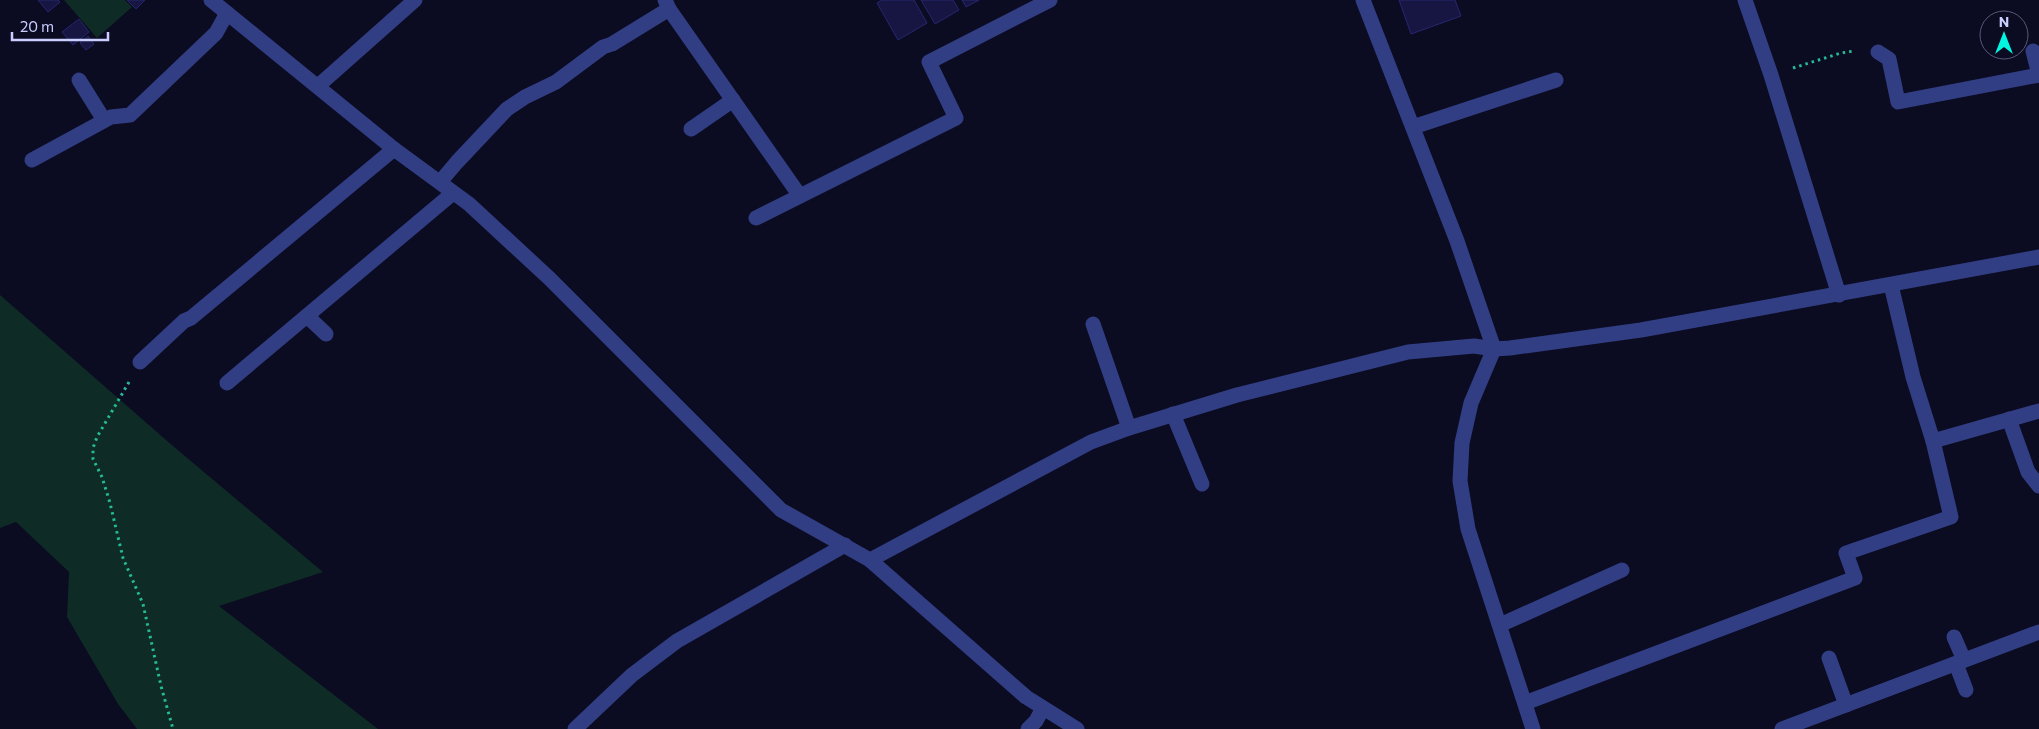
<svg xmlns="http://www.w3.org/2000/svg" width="2039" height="729" font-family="Commissioner,sans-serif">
<rect width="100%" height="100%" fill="#0b0b21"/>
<!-- green -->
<g fill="#0e2b25">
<path d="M 64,0 L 125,0 L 132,7 L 97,38 Z"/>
<path d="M 0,295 L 173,446 L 323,572 L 219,606 L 378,729 L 137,729 L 118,704 L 67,617 L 69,572 L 16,522 L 0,528 Z"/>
</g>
<!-- building -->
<g fill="#171643" stroke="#272671">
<path d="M 38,0 L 58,0 L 60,2 L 48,12 Z"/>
<path d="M 127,0 L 145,0 L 136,9 Z"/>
<path d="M 882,0 L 914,0 L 927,23 L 898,40 L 877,3 Z"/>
<path d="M 921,0 L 953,0 L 959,10 L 935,24 Z"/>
<path d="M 962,0 L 979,0 L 966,7 Z"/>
<path d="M 1399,0 L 1455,0 L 1461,16 L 1411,34 Z"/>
<path d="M 79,19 L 89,32 L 73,45 L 62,32 Z"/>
<path d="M 88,36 L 94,44 L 86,50 L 80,43 Z"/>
</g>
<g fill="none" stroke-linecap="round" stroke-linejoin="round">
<!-- path -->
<g stroke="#24ba96" stroke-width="3" stroke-dasharray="2.5 4" stroke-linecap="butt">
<path d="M 1793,68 L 1841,53 L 1854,51"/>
<path d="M 129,382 L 97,437 L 93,448 L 93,459 L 102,477 L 110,503 L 123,558 L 143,604 L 161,686 L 173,729"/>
</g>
<!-- minor -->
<g stroke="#323e84" stroke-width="15">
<path d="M 211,0 L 394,149 L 469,204 L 549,278 L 781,510 L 870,560 L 1026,697 L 1077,729"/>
<path d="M 665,0 L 669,9 L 800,196 L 956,118 L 929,62 L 1050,0"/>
<path d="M 1363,0 L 1457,241 L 1494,349 L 1471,403 L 1462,443 L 1460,481 L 1468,529 L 1533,729"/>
<path d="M 1745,0 L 1771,75 L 1839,295"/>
<path d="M 2033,51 L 2039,75"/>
<path d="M 1878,52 L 1889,59 L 1898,102 L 2039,75"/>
<path d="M 79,80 L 104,120"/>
<path d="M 318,86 L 415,0"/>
<path d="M 1413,127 L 1556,80"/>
<path d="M 691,129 L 733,100"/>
<path d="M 32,160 L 111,117 L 130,115 L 216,33 L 227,13"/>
<path d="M 440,182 L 457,162 L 507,109 L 525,97 L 556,82 L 603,47 L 612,44 L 669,9"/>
<path d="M 756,218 L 800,196"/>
<path d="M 1891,285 L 1913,377 L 1933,441 L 2039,411"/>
<path d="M 307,316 L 326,334"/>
<path d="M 1093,324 L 1129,428"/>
<path d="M 140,362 L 184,321 L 191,318 L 394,149"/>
<path d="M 227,383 L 453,193"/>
<path d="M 1173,414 L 1202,484"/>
<path d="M 2009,419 L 2028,472 L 2039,486"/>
<path d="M 870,560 L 1091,442 L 1129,428 L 1237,395 L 1408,352 L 1474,346 L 1494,349 L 1510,348 L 1641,330 L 2039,257"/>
<path d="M 1500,625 L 1622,570"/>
<path d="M 1954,637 L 1964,660"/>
<path d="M 1829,658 L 1846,705"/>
<path d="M 1956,664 L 1966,690"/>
<path d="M 1525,703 L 1855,578 L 1846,553 L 1951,517 L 1933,441"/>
<path d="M 575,729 L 632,675 L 677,641 L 845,545"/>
<path d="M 1028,729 L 1036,721 L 1043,708"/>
<path d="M 1782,729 L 2039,632"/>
</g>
</g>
<!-- north arrow -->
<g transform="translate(2004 35)"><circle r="24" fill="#0b0b21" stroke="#58597a"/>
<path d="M0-4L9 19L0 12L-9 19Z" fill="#00f6e1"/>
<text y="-8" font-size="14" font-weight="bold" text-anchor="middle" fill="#cbcfff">N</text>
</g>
<!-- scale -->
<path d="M12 32v8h96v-8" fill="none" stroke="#cbcfff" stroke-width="2.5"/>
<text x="20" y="32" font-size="15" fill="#cbcfff" stroke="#0b0b21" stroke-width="4" paint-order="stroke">20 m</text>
</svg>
